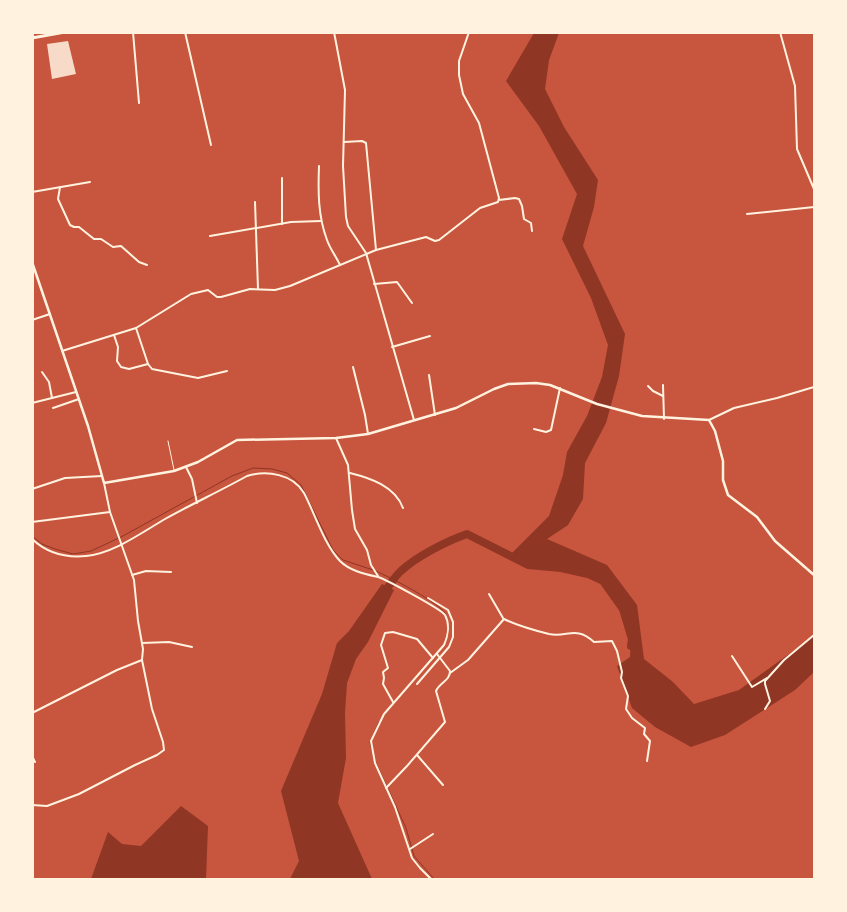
<svg xmlns="http://www.w3.org/2000/svg" width="847" height="912" font-family="Roboto,sans-serif">
<rect width="100%" height="100%" fill="#c8553d"/>
<!-- water -->
<g fill="#8f3625">
<path d="M 534,33 L 559,33 L 549,60 L 545,89 L 564,127 L 598,180 L 594,207 L 583,246 L 625,334 L 619,376 L 606,423 L 585,463 L 583,499 L 568,525 L 547,539 L 607,565 L 637,605 L 644,659 L 673,682 L 694,704 L 739,690 L 814,636 L 814,672 L 795,690 L 725,735 L 691,747 L 655,727 L 632,708 L 617,666 L 630,657 L 631,639 L 623,609 L 603,581 L 588,574 L 561,568 L 528,565 L 509,556 L 549,516 L 563,475 L 567,452 L 587,416 L 602,377 L 608,345 L 591,298 L 562,239 L 577,194 L 539,126 L 506,81 Z"/>
<path d="M 382,584 L 394,590 L 368,642 L 356,659 L 347,683 L 345,713 L 346,758 L 338,803 L 372,879 L 290,879 L 299,861 L 281,791 L 322,694 L 337,643 L 349,631 Z"/>
<path d="M 181,806 L 208,826 L 206,879 L 91,879 L 108,832 L 122,844 L 141,846 Z"/>
</g>
<g fill="none" stroke-linecap="round" stroke-linejoin="round">
<!-- stream -->
<g stroke="#8f3625" stroke-width="1">
<path d="M 32,536 L 42,544 L 55,549 L 73,554 L 91,551 L 121,537 L 232,476 L 253,468 L 272,469 L 287,473 L 301,485 L 333,550 L 343,560 L 373,570"/>
<path d="M 376,571 C 389,577 443,604 446,615"/>
<path d="M 372,750 L 370,742 L 379,722"/>
<path d="M 375,761 L 406,828 L 414,856 L 435,880"/>
</g>
<!-- river -->
<path stroke="#8f3625" stroke-width="8" d="M 388,587 C 392,582 396,575 401,571 C 417,556 447,541 467,534 L 528,565 L 561,568 L 588,574 L 603,581 L 623,609 L 632,639 L 631,646"/>
</g>
<!-- building -->
<path fill="#f7dbc8" d="M 68,41 L 76,74 L 52,79 L 47,44 Z"/>
<g fill="none" stroke-linecap="round" stroke-linejoin="round">
<!-- pedestrian -->
<path stroke="#fff3e0" stroke-width="1" d="M 168,441 L 174,470"/>
<!-- minor -->
<g stroke="#fff3e0" stroke-width="2">
<path d="M 133,32 L 139,103"/>
<path d="M 185,32 L 211,145"/>
<path d="M 334,32 L 345,90 L 343,166 L 346,217 L 348,226 L 366,253 L 414,420"/>
<path d="M 780,32 L 795,86 L 797,149 L 814,189"/>
<path d="M 344,142 L 362,141 L 366,143 L 376,250"/>
<path d="M 319,166 C 318,192 318,216 327,240 C 330,249 336,256 340,265"/>
<path d="M 282,178 L 282,224"/>
<path d="M 60,187 L 58,199 L 70,225 L 74,227 L 79,227 L 94,239 L 101,239 L 113,247 L 121,246 L 139,262 L 147,265"/>
<path d="M 32,192 L 90,182"/>
<path d="M 499,200 L 515,198 L 519,199 L 522,206 L 524,219 L 531,223 L 532,231"/>
<path d="M 255,202 L 258,289"/>
<path d="M 747,214 L 814,207"/>
<path d="M 210,236 L 291,222 L 321,221"/>
<path d="M 374,284 L 397,282 L 412,303"/>
<path d="M 32,320 L 50,314"/>
<path d="M 136,328 L 148,364 L 152,369 L 198,378 L 227,371"/>
<path d="M 114,335 L 118,347 L 117,361 L 121,367 L 129,369 L 148,364"/>
<path d="M 392,347 L 430,336"/>
<path d="M 62,351 L 136,328 L 191,294 L 208,290 L 217,297 L 221,297 L 250,289 L 275,290 L 290,286 L 376,250 L 426,237 L 435,241 L 439,240 L 480,208 L 498,202 L 499,198 L 479,123 L 463,94 L 459,75 L 459,61 L 469,32"/>
<path d="M 353,367 L 365,415 L 368,434"/>
<path d="M 42,372 L 49,382 L 52,398"/>
<path d="M 429,375 L 435,415"/>
<path d="M 663,385 L 664,419"/>
<path d="M 648,386 L 653,391 L 663,396"/>
<path d="M 32,403 L 76,392"/>
<path d="M 53,408 L 79,399"/>
<path d="M 709,420 L 734,408 L 777,398 L 814,387"/>
<path d="M 534,429 L 546,432 L 551,430 L 560,388"/>
<path d="M 336,438 L 348,465 L 352,510 L 355,529 L 367,550 L 371,565 L 378,576"/>
<path d="M 186,467 L 192,479 L 197,503"/>
<path d="M 350,473 C 370,478 395,486 403,508"/>
<path d="M 32,489 L 65,478 L 102,476"/>
<path d="M 32,522 L 110,512"/>
<path d="M 32,539 C 47,553 66,558 86,556 C 114,553 141,533 165,519 C 192,504 220,491 247,476 C 267,470 293,474 304,493 C 315,514 324,544 340,561 C 350,571 365,574 378,577 C 387,580 441,609 445,615 C 450,624 448,636 444,645 L 384,714 L 371,741 L 375,763 L 395,807 L 412,858 L 420,868 L 432,880"/>
<path d="M 132,575 L 146,571 L 171,572"/>
<path d="M 489,594 L 503,618"/>
<path d="M 142,643 L 169,642 L 192,647"/>
<path d="M 732,656 L 752,687 L 767,678"/>
<path d="M 450,673 L 468,660 L 504,619 C 518,626 533,630 549,634 C 567,638 576,625 594,642 L 612,641 L 617,651 L 622,672 L 621,678 L 628,696 L 626,709 L 632,718 L 645,728 L 644,734 L 650,741 L 647,761"/>
<path d="M 417,684 L 449,647 L 453,637 L 453,622 L 448,610 L 428,598"/>
<path d="M 393,702 L 383,684 L 384,678 L 383,672 L 388,668 L 381,645 L 385,633 L 393,632 L 417,639 L 433,658"/>
<path d="M 765,709 L 770,701 L 765,684 L 765,681 L 784,660 L 814,635"/>
<path d="M 32,713 L 117,670 L 142,660 L 143,649 L 138,621 L 134,580 L 110,512 L 104,483"/>
<path d="M 417,755 L 443,785"/>
<path d="M 32,756 L 35,762"/>
<path d="M 386,788 L 407,766 L 445,722 L 436,691 C 440,682 450,681 450,671 L 437,654"/>
<path d="M 32,805 L 47,806 L 79,794 L 135,765 L 157,755 L 164,750 L 163,742 L 152,709 L 142,660"/>
<path d="M 410,849 L 433,834"/>
</g>
<!-- tertiary -->
<path stroke="#fff3e0" stroke-width="2.5" d="M 32,262 L 88,426 L 104,483 L 174,471 L 198,462 L 237,440 L 336,438 L 368,434 L 456,408 L 494,389 L 508,384 L 536,383 L 550,385 L 597,404 L 642,416 L 709,420 L 715,431 L 723,461 L 723,480 L 728,495 L 757,517 L 775,541 L 814,575"/>
<!-- primary -->
<path stroke="#fff3e0" stroke-width="3" d="M 32,38 L 65,32"/>
</g>
<!-- border -->
<rect width="847" height="912" fill="none" stroke="#fff3e0" stroke-width="68"/>
</svg>
